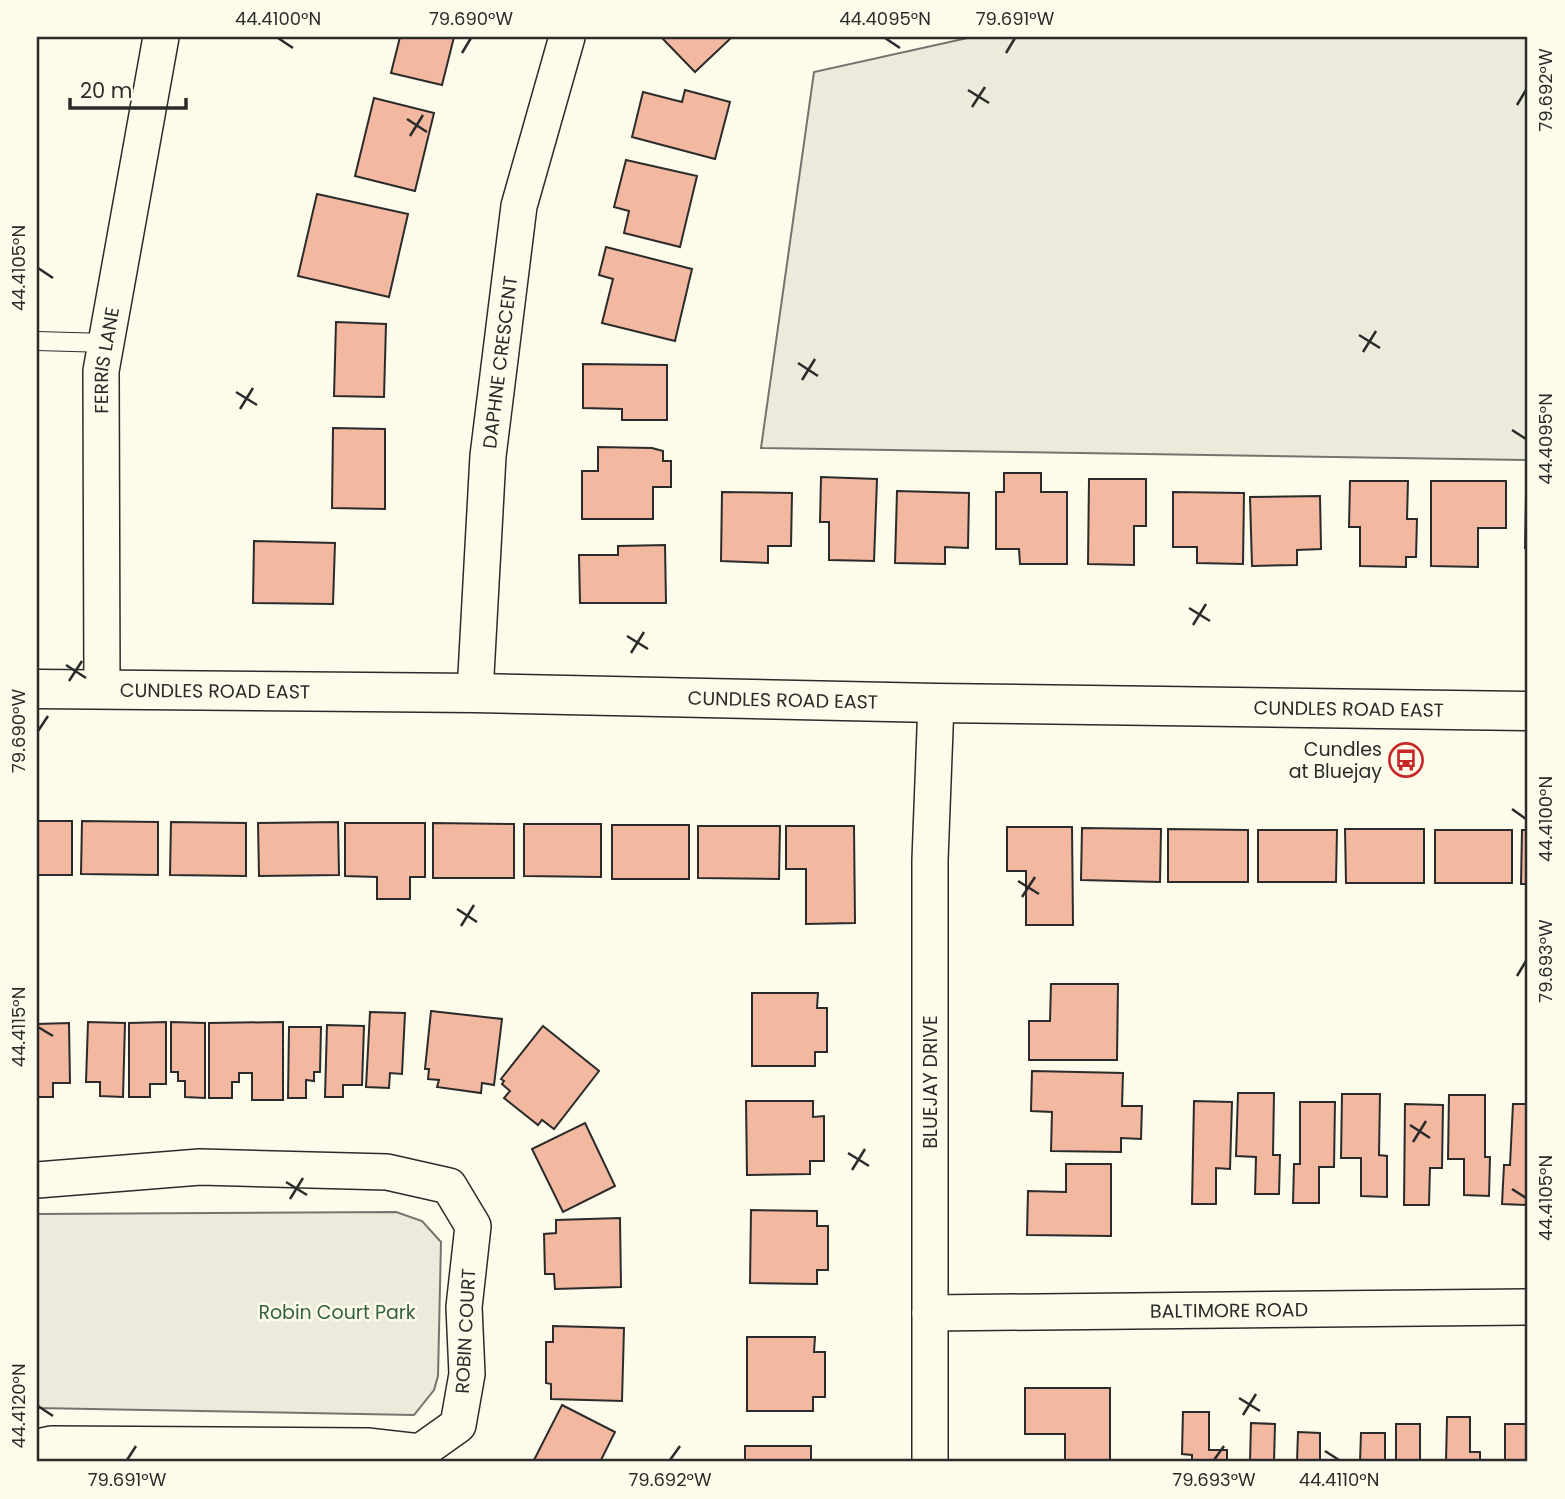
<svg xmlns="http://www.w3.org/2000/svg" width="1565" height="1499" font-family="Poppins,sans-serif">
<rect width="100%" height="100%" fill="#fdfbea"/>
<!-- green -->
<g fill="#ecebdb" stroke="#74746e" stroke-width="2">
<path d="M 972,37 L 1528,37 L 1528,460 L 761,448 L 814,72 Z"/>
<path d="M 396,1212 L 422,1221 L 441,1242 L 438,1376 L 434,1390 L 414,1415 L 37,1408 L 37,1214 Z"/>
</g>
<!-- building -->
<g fill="#f2b8a0" stroke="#2b2b2b" stroke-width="2">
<path d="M 400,37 L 454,37 L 442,85 L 391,73 Z"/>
<path d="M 661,37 L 732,37 L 695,72 Z"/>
<path d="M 685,90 L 730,102 L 715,159 L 632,137 L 643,92 L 682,102 Z"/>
<path d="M 374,98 L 434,113 L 415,191 L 355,176 Z"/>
<path d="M 626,160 L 697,176 L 680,247 L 624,233 L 629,211 L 614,207 Z"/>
<path d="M 317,194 L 408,214 L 389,297 L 298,276 Z"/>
<path d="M 606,247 L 692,269 L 675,341 L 602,323 L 613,279 L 599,275 Z"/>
<path d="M 336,322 L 386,324 L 384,397 L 334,396 Z"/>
<path d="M 583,364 L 667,365 L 667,420 L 622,420 L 622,409 L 583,408 Z"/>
<path d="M 333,428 L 385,429 L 385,509 L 332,508 Z"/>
<path d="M 598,447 L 652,448 L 663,451 L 663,461 L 671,461 L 671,487 L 653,487 L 653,519 L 582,519 L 582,471 L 598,471 Z"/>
<path d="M 1004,473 L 1041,473 L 1041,492 L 1067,492 L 1067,564 L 1020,564 L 1019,549 L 996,549 L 996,492 L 1004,492 Z"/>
<path d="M 821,477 L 877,479 L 874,561 L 829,560 L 829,522 L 820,522 Z"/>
<path d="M 1089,479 L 1146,479 L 1146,526 L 1134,526 L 1134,565 L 1088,564 Z"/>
<path d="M 1350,481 L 1408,481 L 1407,519 L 1417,519 L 1416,557 L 1406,557 L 1406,567 L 1360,566 L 1360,527 L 1349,527 Z"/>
<path d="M 1431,481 L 1506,481 L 1506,528 L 1478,528 L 1478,567 L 1431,566 Z"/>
<path d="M 897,491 L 969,493 L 968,548 L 945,547 L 945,564 L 895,563 Z"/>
<path d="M 722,492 L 792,493 L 791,546 L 768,546 L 768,563 L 721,561 Z"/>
<path d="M 1173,492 L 1244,493 L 1243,564 L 1197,563 L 1197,547 L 1173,547 Z"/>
<path d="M 1526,494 L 1528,494 L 1528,548 L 1525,548 Z"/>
<path d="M 1320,496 L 1321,549 L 1297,550 L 1297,565 L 1252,566 L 1250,497 Z"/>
<path d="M 254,541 L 335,543 L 333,604 L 253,603 Z"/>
<path d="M 665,545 L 666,603 L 580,603 L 579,555 L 618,555 L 618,546 Z"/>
<rect x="37" y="821" width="35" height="54"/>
<path d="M 82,821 L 158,822 L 158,875 L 81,874 Z"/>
<path d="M 171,822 L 246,823 L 246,876 L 170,875 Z"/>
<path d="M 338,822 L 339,875 L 259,876 L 258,823 Z"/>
<path d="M 345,823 L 425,823 L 425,877 L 410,877 L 410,899 L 377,899 L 377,877 L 345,876 Z"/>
<path d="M 433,823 L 514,824 L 514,878 L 433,878 Z"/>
<path d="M 524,824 L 601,824 L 601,877 L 524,876 Z"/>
<rect x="612" y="825" width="77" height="54"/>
<path d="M 698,826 L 780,826 L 779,879 L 698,878 Z"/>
<path d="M 786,826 L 854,826 L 855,923 L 806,924 L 806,869 L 786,869 Z"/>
<path d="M 1007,827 L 1072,827 L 1073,925 L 1026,925 L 1026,871 L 1007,871 Z"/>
<path d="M 1082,828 L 1161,829 L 1160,882 L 1081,880 Z"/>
<path d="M 1168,829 L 1248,830 L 1248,882 L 1168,882 Z"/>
<path d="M 1345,829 L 1424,829 L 1424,883 L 1346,883 Z"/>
<path d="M 1258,830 L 1337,830 L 1336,882 L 1258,882 Z"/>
<rect x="1435" y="830" width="77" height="53"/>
<path d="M 1522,830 L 1528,830 L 1528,884 L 1521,884 Z"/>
<path d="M 1051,984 L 1118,984 L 1117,1060 L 1029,1060 L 1029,1021 L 1050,1021 Z"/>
<path d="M 752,993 L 818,993 L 817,1008 L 827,1008 L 827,1052 L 815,1052 L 815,1066 L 752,1066 Z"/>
<path d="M 431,1011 L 502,1019 L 494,1085 L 482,1083 L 481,1093 L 437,1087 L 439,1080 L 428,1079 L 429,1069 L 425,1069 Z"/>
<path d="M 370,1012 L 405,1013 L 402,1074 L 390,1073 L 389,1088 L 366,1087 Z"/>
<path d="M 88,1022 L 125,1023 L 123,1097 L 100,1096 L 100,1082 L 86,1082 Z"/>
<path d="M 166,1022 L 166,1084 L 150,1084 L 150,1097 L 129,1097 L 129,1023 Z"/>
<path d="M 171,1022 L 205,1023 L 205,1098 L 185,1097 L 185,1081 L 178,1081 L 178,1072 L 171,1072 Z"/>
<path d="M 283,1022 L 283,1100 L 252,1100 L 252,1073 L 239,1073 L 239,1082 L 232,1082 L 232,1098 L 209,1098 L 209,1023 Z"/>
<path d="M 69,1023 L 70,1083 L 53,1083 L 53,1097 L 37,1097 L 37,1024 Z"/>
<path d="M 327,1025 L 364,1026 L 362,1085 L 343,1085 L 343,1097 L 325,1097 Z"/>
<path d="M 543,1026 L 599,1071 L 554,1129 L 542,1120 L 538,1125 L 504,1098 L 510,1091 L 502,1084 L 504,1081 L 501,1079 Z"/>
<path d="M 289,1027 L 321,1027 L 320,1072 L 314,1072 L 314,1081 L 306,1080 L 306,1098 L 288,1098 Z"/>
<path d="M 1032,1071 L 1123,1073 L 1122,1106 L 1142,1106 L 1141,1139 L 1121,1138 L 1121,1152 L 1051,1151 L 1052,1112 L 1031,1111 Z"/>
<path d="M 1238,1093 L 1274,1093 L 1273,1155 L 1280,1155 L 1279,1194 L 1255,1194 L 1256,1157 L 1236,1156 Z"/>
<path d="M 1342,1094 L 1380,1094 L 1379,1155 L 1387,1156 L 1387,1197 L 1361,1196 L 1361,1158 L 1341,1158 Z"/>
<path d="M 1449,1095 L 1485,1095 L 1485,1157 L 1490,1157 L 1489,1196 L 1464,1195 L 1464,1159 L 1448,1159 Z"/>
<path d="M 746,1101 L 813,1101 L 813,1117 L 824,1116 L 824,1161 L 810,1161 L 810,1174 L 747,1175 Z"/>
<path d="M 1194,1101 L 1232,1102 L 1230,1169 L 1216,1168 L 1216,1204 L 1192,1204 Z"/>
<path d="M 1300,1102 L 1335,1102 L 1334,1167 L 1319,1167 L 1319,1203 L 1293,1203 L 1294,1164 L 1300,1164 Z"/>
<path d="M 1405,1104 L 1443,1105 L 1442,1168 L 1430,1168 L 1429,1205 L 1404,1205 Z"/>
<path d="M 1513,1104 L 1528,1104 L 1527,1205 L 1502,1204 L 1504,1165 L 1510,1165 Z"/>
<path d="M 585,1123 L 615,1186 L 563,1212 L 532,1149 Z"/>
<path d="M 1066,1164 L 1111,1164 L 1111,1236 L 1027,1235 L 1028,1191 L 1066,1192 Z"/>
<path d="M 751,1210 L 817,1211 L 817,1226 L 828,1226 L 828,1270 L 817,1270 L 817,1284 L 750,1283 Z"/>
<path d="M 620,1218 L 621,1287 L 555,1289 L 554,1274 L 545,1274 L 544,1234 L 556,1233 L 556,1220 Z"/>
<path d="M 553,1326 L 624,1328 L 622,1401 L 551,1399 L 551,1384 L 546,1383 L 546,1342 L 553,1342 Z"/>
<path d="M 747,1337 L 815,1337 L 814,1352 L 825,1352 L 825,1397 L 813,1397 L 813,1411 L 747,1411 Z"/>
<path d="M 1025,1388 L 1110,1388 L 1110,1461 L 1065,1461 L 1065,1434 L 1025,1434 Z"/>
<path d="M 562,1405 L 615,1432 L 600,1462 L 533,1462 Z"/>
<path d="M 1183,1412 L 1209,1412 L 1209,1450 L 1227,1450 L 1227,1462 L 1192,1462 L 1192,1455 L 1182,1454 Z"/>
<path d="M 1447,1417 L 1470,1417 L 1470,1452 L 1480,1452 L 1480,1462 L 1446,1462 Z"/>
<path d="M 1251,1423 L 1275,1424 L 1274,1462 L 1234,1462 L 1234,1460 L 1250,1461 Z"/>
<path d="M 1396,1424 L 1420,1424 L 1420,1460 L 1440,1460 L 1440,1462 L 1396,1462 Z"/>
<rect x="1505" y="1424" width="23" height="38"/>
<path d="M 1298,1432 L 1320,1433 L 1320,1462 L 1297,1462 Z"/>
<path d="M 1361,1433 L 1385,1433 L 1385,1462 L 1360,1462 Z"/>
<path d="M 745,1446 L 811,1446 L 811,1460 L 822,1460 L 822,1462 L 745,1462 Z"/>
</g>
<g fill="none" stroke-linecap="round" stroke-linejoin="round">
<!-- lane casing -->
<g stroke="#2b2b2b" stroke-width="20">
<path id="lane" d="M 37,341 L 107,343"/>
</g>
<!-- street casing -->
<g stroke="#2b2b2b" stroke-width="38">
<g id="street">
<path id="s1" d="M 102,689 L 101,371 L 161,37"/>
<path id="s2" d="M 475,693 L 488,456 L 519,206 L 567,37"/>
<path d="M 37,1180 L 200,1167 L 387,1172 L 449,1186 L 473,1226 L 464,1307 L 467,1374 L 458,1425 L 420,1452 L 367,1446 L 51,1444 L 37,1447"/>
<path id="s3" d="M 930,1313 L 1528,1307"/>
<path d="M 930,1462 L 930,860 L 936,703"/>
</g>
</g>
<!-- secondary casing -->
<g stroke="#2b2b2b" stroke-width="41">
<g id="secondary">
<path id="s4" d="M 37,689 L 475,693 L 936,703 L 1528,711"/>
</g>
</g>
<!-- lane -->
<use href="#lane" stroke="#fdfbea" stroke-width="18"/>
<!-- street -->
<use href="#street" stroke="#fdfbea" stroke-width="35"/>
<!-- secondary -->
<use href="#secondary" stroke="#fdfbea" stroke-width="38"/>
</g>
<!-- ticks -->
<path fill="none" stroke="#2b2b2b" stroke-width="2.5" d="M 278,38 L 293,48M 885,38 L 900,48M 462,53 L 471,38M 1006,53 L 1015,38M 968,90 L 989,103M 1517,105 L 1526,90M 972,107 L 985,87M 407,119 L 427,132M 410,136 L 423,115M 38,268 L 53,278M 1359,335 L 1380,348M 1363,352 L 1376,331M 798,363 L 818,376M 802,380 L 815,359M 236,392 L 257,405M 240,409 L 253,388M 1512,430 L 1526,439M 1189,608 L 1210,621M 1193,625 L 1206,604M 627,636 L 648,649M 631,653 L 644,632M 66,665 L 86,678M 69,681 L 82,661M 38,731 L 48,716M 1512,809 L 1526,819M 1018,881 L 1039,894M 1022,897 L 1035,877M 457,909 L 477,922M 461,926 L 474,905M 1517,976 L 1526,961M 38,1027 L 53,1036M 1410,1125 L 1430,1138M 1413,1142 L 1426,1121M 848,1153 L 869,1166M 852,1170 L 865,1149M 286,1182 L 307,1195M 1512,1189 L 1526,1198M 290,1199 L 303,1178M 1239,1398 L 1260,1411M 38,1406 L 53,1416M 1243,1415 L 1256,1394M 1325,1451 L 1339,1460M 127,1460 L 136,1446M 670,1460 L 680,1446M 1214,1460 L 1224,1446"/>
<!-- icons -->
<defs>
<g id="bus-ring" transform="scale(1.75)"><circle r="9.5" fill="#fdfbea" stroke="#c62828" stroke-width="1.5"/><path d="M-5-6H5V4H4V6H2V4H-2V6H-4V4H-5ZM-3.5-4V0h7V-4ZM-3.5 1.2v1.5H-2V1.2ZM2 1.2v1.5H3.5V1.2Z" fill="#c62828"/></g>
</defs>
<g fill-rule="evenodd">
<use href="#bus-ring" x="1406" y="760"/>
</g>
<g text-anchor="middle" stroke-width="5" stroke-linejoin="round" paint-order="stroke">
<!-- street labels -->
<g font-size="19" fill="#2b2b2b" stroke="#fdfbea">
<text dy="7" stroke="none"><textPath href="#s1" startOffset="329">FERRIS LANE</textPath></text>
<text dy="7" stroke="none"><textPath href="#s2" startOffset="332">DAPHNE CRESCENT</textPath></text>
<text dy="7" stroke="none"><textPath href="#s4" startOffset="178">CUNDLES ROAD EAST</textPath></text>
<text dy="7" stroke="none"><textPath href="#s4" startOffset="746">CUNDLES ROAD EAST</textPath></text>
<text dy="7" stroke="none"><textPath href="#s4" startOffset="1312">CUNDLES ROAD EAST</textPath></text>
<text transform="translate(930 1082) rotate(-90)" y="7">BLUEJAY DRIVE</text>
<text dy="7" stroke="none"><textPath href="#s3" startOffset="299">BALTIMORE ROAD</textPath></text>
<text transform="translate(465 1331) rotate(-87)" y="7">ROBIN COURT</text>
</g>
<!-- poi labels -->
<g font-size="19" fill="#2b2b2b" stroke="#fdfbea" text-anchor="end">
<text x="1382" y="756">Cundles<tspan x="1382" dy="22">at Bluejay</tspan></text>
</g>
<!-- park labels -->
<g font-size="19" fill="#34623c" stroke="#fdfbea">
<text x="337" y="1319">Robin Court Park</text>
</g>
</g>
<!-- border -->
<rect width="1565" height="1499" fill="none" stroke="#fdfbea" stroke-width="77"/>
<!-- scale -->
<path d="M70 98v10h116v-10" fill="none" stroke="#2b2b2b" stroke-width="3.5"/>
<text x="80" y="98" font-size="21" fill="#2b2b2b" stroke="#fdfbea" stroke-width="5" paint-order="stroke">20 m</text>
<rect x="38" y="38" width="1488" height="1422" fill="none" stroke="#2b2b2b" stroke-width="2.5"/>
<g font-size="18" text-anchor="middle" fill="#2b2b2b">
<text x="278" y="25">44.4100°N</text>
<text x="471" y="25">79.690°W</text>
<text x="885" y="25">44.4095°N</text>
<text x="1015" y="25">79.691°W</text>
<text transform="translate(1546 90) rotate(-90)" y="6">79.692°W</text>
<text transform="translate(19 268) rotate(-90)" y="6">44.4105°N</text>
<text transform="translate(1546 439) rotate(-90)" y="6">44.4095°N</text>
<text transform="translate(19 731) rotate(-90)" y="6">79.690°W</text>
<text transform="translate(1546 819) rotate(-90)" y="6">44.4100°N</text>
<text transform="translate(1546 961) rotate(-90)" y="6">79.693°W</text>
<text transform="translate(19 1027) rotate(-90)" y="6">44.4115°N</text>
<text transform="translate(1546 1198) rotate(-90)" y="6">44.4105°N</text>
<text transform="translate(19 1406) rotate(-90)" y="6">44.4120°N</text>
<text x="127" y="1486">79.691°W</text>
<text x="670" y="1486">79.692°W</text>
<text x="1214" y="1486">79.693°W</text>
<text x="1339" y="1486">44.4110°N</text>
</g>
</svg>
